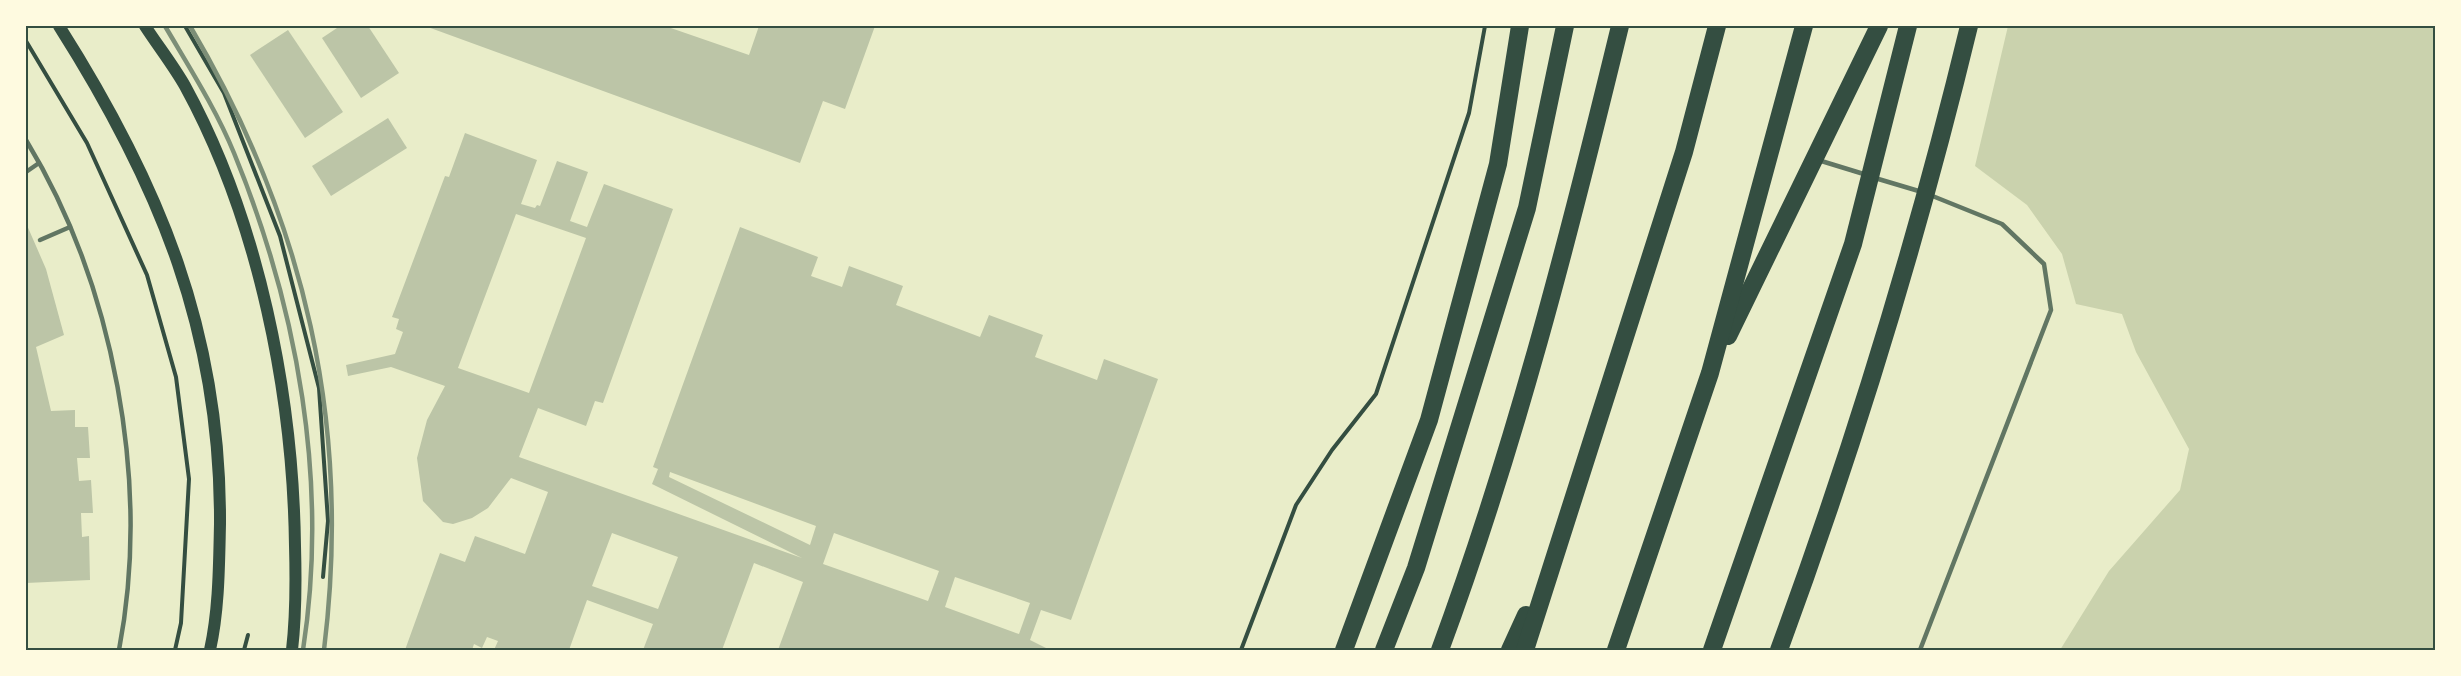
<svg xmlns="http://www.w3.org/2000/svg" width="2461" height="676" font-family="Ubuntu,sans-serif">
<rect width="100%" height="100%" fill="#e9edc9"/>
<!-- green -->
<path fill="#cad2ad" d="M 2008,26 L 2435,26 L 2435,650 L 2060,650 L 2109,571 L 2180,490 L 2189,449 L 2136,352 L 2122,314 L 2076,304 L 2062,254 L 2027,205 L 1975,166 Z"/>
<!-- building -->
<g fill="#bcc5a7" fill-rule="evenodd">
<path d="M 340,26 L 368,26 L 399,73 L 361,98 L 322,38 Z"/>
<path d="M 425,26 L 665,26 L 749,55 L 759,26 L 875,26 L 845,109 L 823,101 L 800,163 Z"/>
<path d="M 288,30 L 343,112 L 305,138 L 250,55 Z"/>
<path d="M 388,118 L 407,148 L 331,196 L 312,166 Z"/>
<path d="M 465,133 L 537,160 L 521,204 L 535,208 L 537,205 L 540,206 L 557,161 L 588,172 L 570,221 L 587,227 L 604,184 L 673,209 L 603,403 L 595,401 L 586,426 L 538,408 L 519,457 L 802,558 L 652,484 L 658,469 L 653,467 L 740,227 L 818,257 L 811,276 L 842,287 L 849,266 L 903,286 L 896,305 L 980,337 L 989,315 L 1043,335 L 1035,357 L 1097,380 L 1104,359 L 1158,379 L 1071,620 L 1041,610 L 1030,640 L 1050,650 L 778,650 L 803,582 L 754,563 L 722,650 L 643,650 L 653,624 L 587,600 L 569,650 L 494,650 L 498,641 L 487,637 L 482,648 L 474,644 L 472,650 L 405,650 L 440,553 L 465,562 L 475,536 L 525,554 L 548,492 L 511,478 L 488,508 L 472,518 L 453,524 L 443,522 L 423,501 L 417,458 L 427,420 L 445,386 L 391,367 L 348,376 L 346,365 L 395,354 L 403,332 L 396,329 L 399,319 L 392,317 L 445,176 L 449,177 ZM 516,214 L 586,238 L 529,393 L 458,368 ZM 670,472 L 816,526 L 810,545 L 669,477 ZM 612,533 L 678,557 L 658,609 L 592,586 ZM 834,533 L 939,571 L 928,601 L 823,564 ZM 955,577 L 1030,603 L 1019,634 L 945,607 Z"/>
<path d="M 26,223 L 46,269 L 64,335 L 36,347 L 51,411 L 75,410 L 75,427 L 88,427 L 90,458 L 77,458 L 79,481 L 91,480 L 93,513 L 81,513 L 82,537 L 89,536 L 90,580 L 26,583 Z"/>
</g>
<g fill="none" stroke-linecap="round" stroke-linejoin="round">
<!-- path -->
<g stroke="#344e41" stroke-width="4">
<path d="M 185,26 L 224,93 L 280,236 L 319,388 L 328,521 L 323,577"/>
<path d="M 26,41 L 87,143 L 147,275 L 176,377 L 189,479 L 181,623 L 175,650"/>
<path d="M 244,650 L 248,635"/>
<path d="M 1241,650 L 1296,505 L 1332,450 L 1376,394 L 1469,113 L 1485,26"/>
</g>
<!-- service -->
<g stroke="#617663" stroke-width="4.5">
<path d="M 26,140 C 114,285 151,483 119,650"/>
<path d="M 1818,160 L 1867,175"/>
<path d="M 26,172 L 39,163"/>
<path d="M 1875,178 L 1922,192"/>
<path d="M 40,240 L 70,227"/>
<path d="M 1920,650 L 2051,310 L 2044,264 L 2002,224 L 1930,195"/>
</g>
<!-- secondary -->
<g stroke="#344e41" stroke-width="12">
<path d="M 59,26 C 160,185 221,333 220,524 C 219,566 219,609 210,650"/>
<path d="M 145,26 C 158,46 173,65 185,86 C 259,221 293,394 295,546 C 296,581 296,616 292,650"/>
</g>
<!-- motorway -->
<g stroke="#344e41" stroke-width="18">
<path d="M 1728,336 L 1879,26"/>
<path d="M 1344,650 L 1429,420 L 1498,164 L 1520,26"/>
<path d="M 1384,650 L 1416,568 L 1527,208 L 1565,26"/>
<path d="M 1440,650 C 1515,447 1569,236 1620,26"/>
<path d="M 1510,650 L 1526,615"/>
<path d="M 1525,650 L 1684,152 L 1717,26"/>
<path d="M 1616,650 L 1710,373 L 1804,26"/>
<path d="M 1712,650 L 1853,244 L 1908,26"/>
<path d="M 1779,650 C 1854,446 1918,237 1969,26"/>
</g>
<!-- rail -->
<g stroke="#7c8e77" stroke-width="4.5">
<path d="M 165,26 C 189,67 216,109 234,153 C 298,309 329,483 303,650"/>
<path d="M 190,26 C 305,221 352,424 324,650"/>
</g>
</g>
<!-- border -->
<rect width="2461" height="676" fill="none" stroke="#fefae0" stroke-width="54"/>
<rect x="27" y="27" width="2407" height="622" fill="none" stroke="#344e41" stroke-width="2"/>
</svg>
